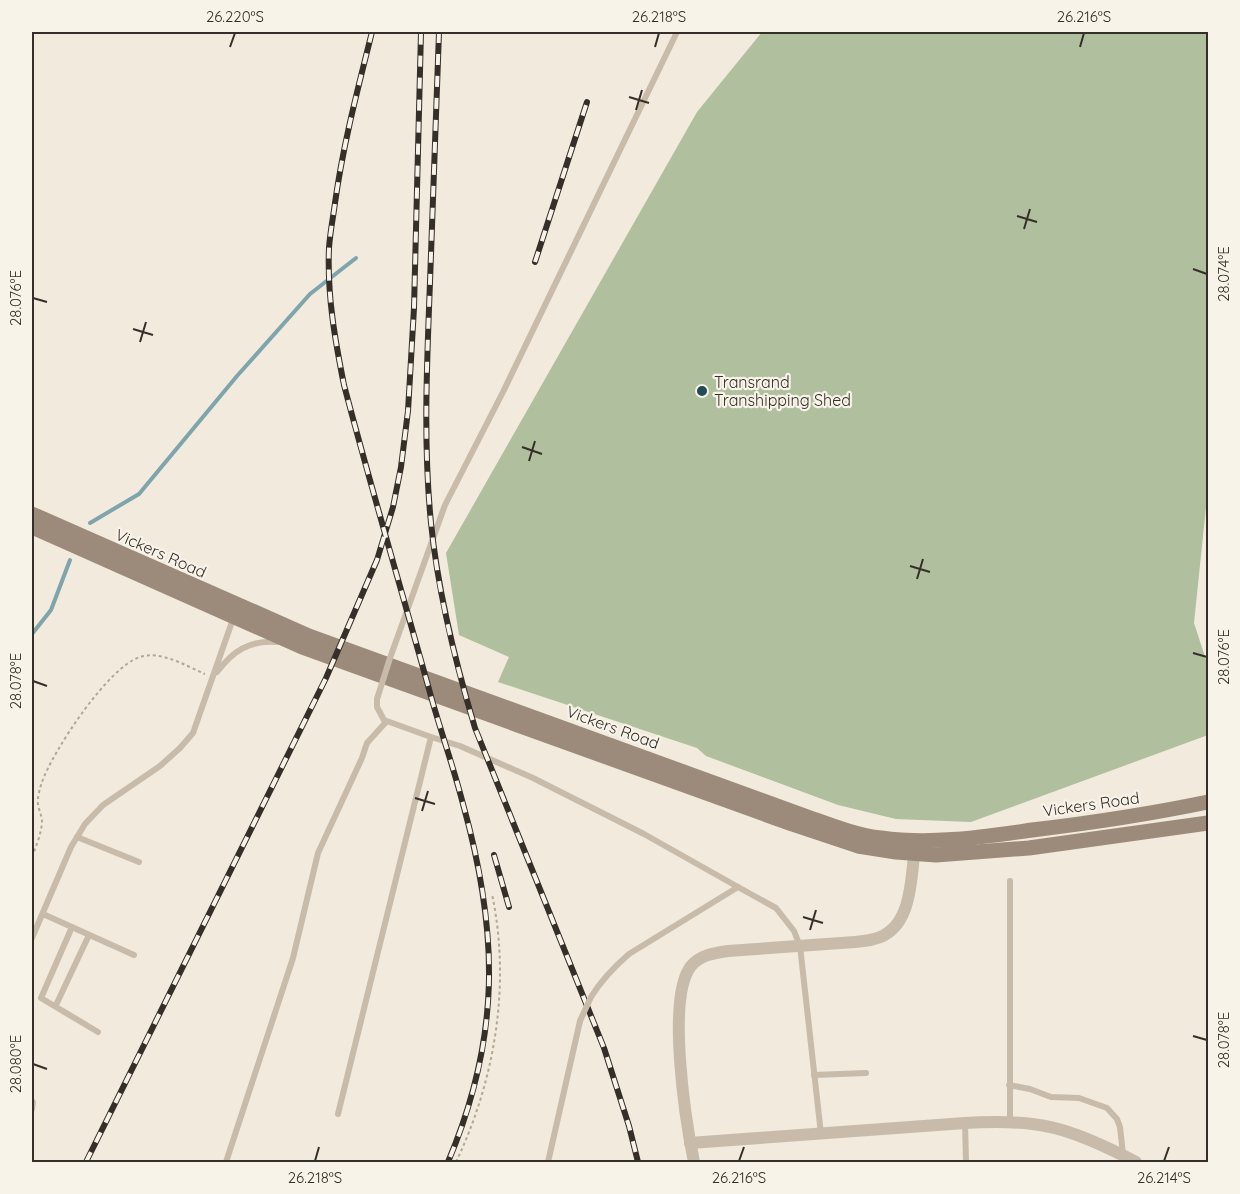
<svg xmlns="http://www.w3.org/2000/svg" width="1240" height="1194" font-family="Quicksand,sans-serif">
<rect width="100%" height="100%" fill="#f1eadd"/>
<!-- green -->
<path fill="#b0bf9e" d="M 762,32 L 1208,32 L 1208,488 L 1194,623 L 1208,666 L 1208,735 L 971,822 L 896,819 L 838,805 L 706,756 L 697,748 L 498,682 L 509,657 L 459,635 L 446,553 L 697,112 Z"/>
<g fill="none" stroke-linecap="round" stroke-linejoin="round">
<!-- stream -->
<g stroke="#7ea4ac" stroke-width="4">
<path d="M 90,523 L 139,494 L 237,376 L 310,294 L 356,258"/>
<path d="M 32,634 L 51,610 L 70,560"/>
</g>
<!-- path -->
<g stroke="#b4a694" stroke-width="2" stroke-dasharray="3 3" stroke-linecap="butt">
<path d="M 32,857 C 36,846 41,835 42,822 C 42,816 39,811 38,804 C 37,798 40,788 42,782 C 53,751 108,667 140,657 C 161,650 186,666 205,674"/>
<path d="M 456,1162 C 495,1080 511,985 492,894"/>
</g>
<!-- service -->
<g stroke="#c8bbaa" stroke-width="6">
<path d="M 390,658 L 445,505 L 503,392 L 677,32"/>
<path d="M 217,672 C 233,651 249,640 277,642"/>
<path d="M 431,737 L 460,746 L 533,778 L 644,834 L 738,887 L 776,908 L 794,931 L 800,946 L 821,1134"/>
<path d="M 77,837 L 139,862"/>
<path d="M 43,914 L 134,955"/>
<path d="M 72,927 L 41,998 L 98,1032"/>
<path d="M 32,938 L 71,847 L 85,824 L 103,805 L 160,766 L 180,748 L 193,733 L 233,619"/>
<path d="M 591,997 C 602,979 614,967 629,954 L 738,887"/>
<path d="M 56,1005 L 89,935"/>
<path d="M 814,1075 L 866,1073"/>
<path d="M 1009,1085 L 1030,1089 L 1051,1097 L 1079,1098 L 1107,1108 L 1117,1119 L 1120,1127 L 1123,1154"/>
<path d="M 32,1101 L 33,1102 L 32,1109"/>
<path d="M 338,1114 L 431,737 L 384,720 L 377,707 L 377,699"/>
<path d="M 1010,1122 L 1010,881"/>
<path d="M 965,1123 L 966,1162"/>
<path d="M 226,1162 L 293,958 L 318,853 L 362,758 L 367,743 L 386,722"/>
<path d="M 548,1162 L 580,1021"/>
</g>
<!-- minor -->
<g stroke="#c8bbaa" stroke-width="12">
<path d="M 690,1143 L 965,1123 C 1039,1118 1071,1128 1136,1162"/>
<path d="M 694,1162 C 686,1123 666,998 691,966 C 700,955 714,953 728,951 L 855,942 C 861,941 868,941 874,939 C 913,930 911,877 915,845"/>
</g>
<!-- secondary -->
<g stroke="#9c8b7b" stroke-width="15">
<path d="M 32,514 L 309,636 L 802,815 C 828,824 854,835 881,838 C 932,845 982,837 1032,830 C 1091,823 1150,814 1208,802"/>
<path d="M 32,527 L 302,647 L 792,824 L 858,846 L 896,852 L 936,855 L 1029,848 L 1208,823"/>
</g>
<!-- rail casing -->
<g stroke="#362f29" stroke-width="6">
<g id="rail">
<path d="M 372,32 C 358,88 343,145 335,203 C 333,218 330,233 329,248 C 327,295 335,340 344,385 C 372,491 403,595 432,700 C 442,735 454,769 463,804 C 499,933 501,1037 448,1162"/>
<path d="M 439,32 C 436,115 433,198 430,282 C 427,362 423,443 431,523 C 438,593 455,661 475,728 L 604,1048 L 629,1126 L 638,1162"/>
<path d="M 535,262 L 587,102"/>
<path d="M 494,855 L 509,907"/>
<path d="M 86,1162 L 326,678 L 377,560 L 393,507 L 401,467 L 408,411 L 414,308 L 421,32"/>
</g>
</g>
<!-- rail -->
<use href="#rail" stroke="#f8f3e9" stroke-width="4" stroke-dasharray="11" stroke-linecap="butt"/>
<!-- service-bridge -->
<g stroke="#c8bbaa" stroke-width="6">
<path d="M 377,699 L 390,658"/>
<path d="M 580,1021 L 591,997"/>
</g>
</g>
<!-- ticks -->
<path fill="none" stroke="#362f29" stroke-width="2" d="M 230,47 L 235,33M 655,47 L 659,33M 1080,47 L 1084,33M 629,97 L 649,103M 636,110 L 642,90M 1017,216 L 1037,222M 1024,229 L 1030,209M 1193,269 L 1207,274M 33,298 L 47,302M 133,329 L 153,335M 140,342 L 146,322M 522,447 L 542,454M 529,461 L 535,441M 910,566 L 930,572M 917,579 L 923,559M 1193,653 L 1207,657M 33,681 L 47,686M 415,798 L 435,804M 422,811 L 428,791M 803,917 L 823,923M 810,930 L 816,910M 1193,1036 L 1207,1040M 33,1064 L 47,1069M 315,1161 L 319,1147M 739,1161 L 744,1147M 1164,1161 L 1169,1147"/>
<!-- markers -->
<circle fill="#214b55" stroke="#f8f3e9" stroke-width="2" cx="702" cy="391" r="6"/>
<g text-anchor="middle" stroke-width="4.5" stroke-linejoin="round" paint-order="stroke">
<!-- poi labels -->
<g font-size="16" fill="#362f29" stroke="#f8f3e9" text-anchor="start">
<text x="714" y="388">Transrand<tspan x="714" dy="18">Transhipping Shed</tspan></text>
</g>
<!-- street labels -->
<g font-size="16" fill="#362f29" stroke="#f8f3e9">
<text transform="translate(161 553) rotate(24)" y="6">Vickers Road</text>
<text transform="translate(613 727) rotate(20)" y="6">Vickers Road</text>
<text transform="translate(1091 804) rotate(-8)" y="6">Vickers Road</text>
</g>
</g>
<!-- border -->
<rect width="1240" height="1194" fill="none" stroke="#f8f3e9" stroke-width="66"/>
<rect x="33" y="33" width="1174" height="1128" fill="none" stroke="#362f29" stroke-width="2"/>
<g font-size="15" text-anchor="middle" fill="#362f29">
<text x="235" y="22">26.220°S</text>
<text x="659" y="22">26.218°S</text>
<text x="1084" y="22">26.216°S</text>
<text transform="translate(1224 274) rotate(-90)" y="5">28.074°E</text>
<text transform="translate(16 298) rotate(-90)" y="5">28.076°E</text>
<text transform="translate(1224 657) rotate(-90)" y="5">28.076°E</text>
<text transform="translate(16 681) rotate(-90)" y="5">28.078°E</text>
<text transform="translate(1224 1040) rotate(-90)" y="5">28.078°E</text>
<text transform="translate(16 1064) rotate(-90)" y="5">28.080°E</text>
<text x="315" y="1183">26.218°S</text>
<text x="739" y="1183">26.216°S</text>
<text x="1164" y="1183">26.214°S</text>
</g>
</svg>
